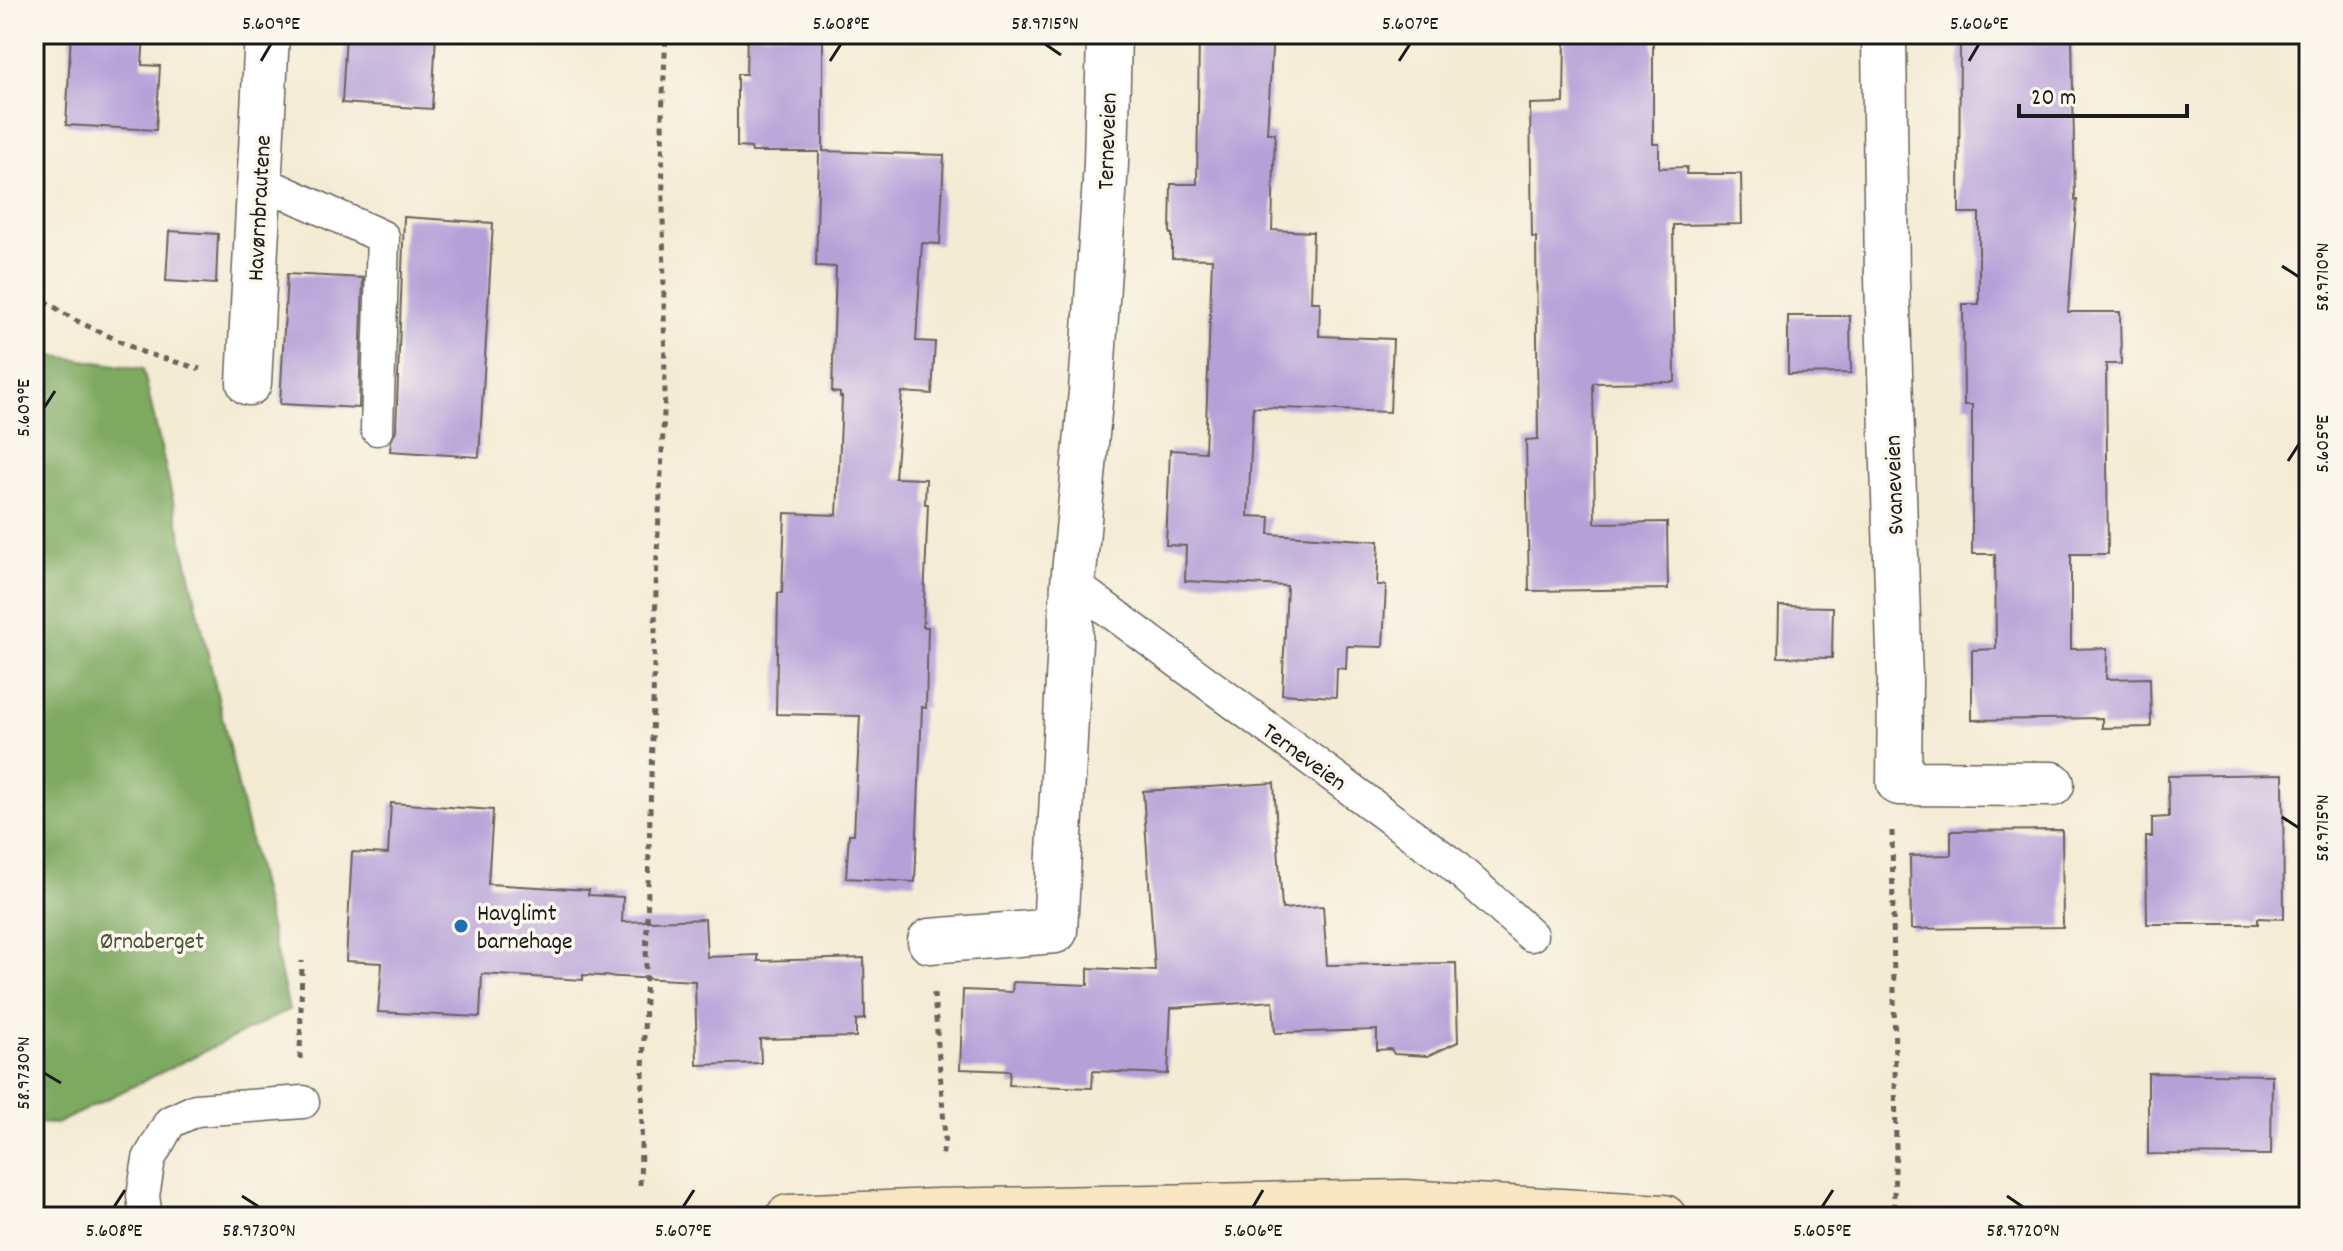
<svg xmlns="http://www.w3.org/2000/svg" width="2343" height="1251" font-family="Dekko,sans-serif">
<rect width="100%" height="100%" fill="#fbf7ec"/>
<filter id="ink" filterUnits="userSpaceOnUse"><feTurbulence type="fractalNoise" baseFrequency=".0125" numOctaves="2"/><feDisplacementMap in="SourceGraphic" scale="16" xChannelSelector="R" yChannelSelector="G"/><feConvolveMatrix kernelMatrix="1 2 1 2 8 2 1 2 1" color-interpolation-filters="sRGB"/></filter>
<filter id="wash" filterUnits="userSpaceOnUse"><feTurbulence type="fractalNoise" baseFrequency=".006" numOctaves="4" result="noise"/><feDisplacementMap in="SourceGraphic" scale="32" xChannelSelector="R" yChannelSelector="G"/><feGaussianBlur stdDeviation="1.8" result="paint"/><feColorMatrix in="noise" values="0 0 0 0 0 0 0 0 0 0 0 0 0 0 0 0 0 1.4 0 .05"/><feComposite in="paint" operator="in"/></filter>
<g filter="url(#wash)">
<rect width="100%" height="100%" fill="#f4ebd4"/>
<!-- forest -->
<path fill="#7ea961" stroke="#4d623e" stroke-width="2" d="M 34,353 L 143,369 L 289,1010 L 56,1124 L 34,1123 Z"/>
<g id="blocks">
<!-- building -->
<g fill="#b5a0d8">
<path d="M 71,34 L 144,34 L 142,65 L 160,66 L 156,130 L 66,125 Z"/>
<path d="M 346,34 L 436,34 L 432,109 L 342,103 Z"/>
<path d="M 747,34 L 823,34 L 823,151 L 944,155 L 940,244 L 922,243 L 916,341 L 935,342 L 932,394 L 902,392 L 895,478 L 926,479 L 925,504 L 928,504 L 923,627 L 928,627 L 926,708 L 922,707 L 915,882 L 846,878 L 849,834 L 854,834 L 860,716 L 776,714 L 778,593 L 782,593 L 785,513 L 837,515 L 842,397 L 840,397 L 840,393 L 832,392 L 836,267 L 816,266 L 819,152 L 752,152 L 751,148 L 737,147 L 737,74 L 746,74 Z"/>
<path d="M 1199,34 L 1273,34 L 1267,133 L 1275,133 L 1272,230 L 1313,232 L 1311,302 L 1320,302 L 1319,336 L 1393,339 L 1390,412 L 1253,407 L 1248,516 L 1270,517 L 1269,534 L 1379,541 L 1377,585 L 1386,585 L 1383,647 L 1347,646 L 1346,669 L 1337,668 L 1336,697 L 1282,694 L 1287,586 L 1185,581 L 1186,546 L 1166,545 L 1170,450 L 1205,452 L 1212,259 L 1172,258 L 1172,234 L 1170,234 L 1171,184 L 1197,184 Z"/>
<path d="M 1565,34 L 1653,34 L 1653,144 L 1659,144 L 1659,168 L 1687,167 L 1686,174 L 1741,174 L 1742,224 L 1673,225 L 1675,382 L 1593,383 L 1595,523 L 1667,522 L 1668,589 L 1529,591 L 1526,440 L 1538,439 L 1536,237 L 1532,237 L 1530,104 L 1564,103 Z"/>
<path d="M 1960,34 L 2072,34 L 2075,200 L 2077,200 L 2068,312 L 2120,312 L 2121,364 L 2106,364 L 2108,554 L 2071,554 L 2071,649 L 2107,648 L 2106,679 L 2150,678 L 2151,727 L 2102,728 L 2102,718 L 1972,720 L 1972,650 L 1996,649 L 1995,554 L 1972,554 L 1972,405 L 1964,405 L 1963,304 L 1979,304 L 1979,213 L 1959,213 Z"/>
<path d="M 404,217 L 493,223 L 479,457 L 390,451 L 391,441 L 396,430 Z"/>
<path d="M 169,231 L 218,234 L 216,284 L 166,281 Z"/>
<path d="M 287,274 L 363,278 L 359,408 L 280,404 Z"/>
<path d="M 1788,316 L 1850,316 L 1851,373 L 1788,374 Z"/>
<path d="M 1779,606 L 1833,607 L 1832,658 L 1778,657 Z"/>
<path d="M 2283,774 L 2284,919 L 2258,918 L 2258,924 L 2147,924 L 2146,837 L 2152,837 L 2152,818 L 2169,817 L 2168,776 Z"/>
<path d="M 1274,783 L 1282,909 L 1323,906 L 1327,965 L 1456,963 L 1458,1042 L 1428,1056 L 1394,1054 L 1391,1049 L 1377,1050 L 1377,1030 L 1275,1033 L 1273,1001 L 1171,1008 L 1168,1074 L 1093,1071 L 1092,1088 L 1009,1085 L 1010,1071 L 960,1069 L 963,990 L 1012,992 L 1013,982 L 1088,985 L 1088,968 L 1155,971 L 1143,791 Z"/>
<path d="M 391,803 L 493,810 L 488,884 L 589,890 L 588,895 L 623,897 L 622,922 L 705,919 L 707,957 L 758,955 L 758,961 L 864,958 L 865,1019 L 856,1020 L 856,1037 L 760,1039 L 761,1063 L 697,1065 L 695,981 L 583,975 L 583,980 L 482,974 L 480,1017 L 378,1012 L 382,963 L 346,961 L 352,852 L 388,854 Z"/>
<path d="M 2062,830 L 2063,927 L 1911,929 L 1910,856 L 1951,855 L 1951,831 Z"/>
<path d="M 2148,1073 L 2272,1075 L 2271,1155 L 2148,1154 Z"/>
</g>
</g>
</g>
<g filter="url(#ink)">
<use href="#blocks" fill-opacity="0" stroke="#68645c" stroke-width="2"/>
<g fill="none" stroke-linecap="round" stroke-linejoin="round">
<!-- lane casing -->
<g stroke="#68645c" stroke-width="35">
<g id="lane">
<path d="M 260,181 L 383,237 L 377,429"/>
<path d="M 1073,584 L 1452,864 L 1531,935"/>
<path d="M 146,1217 L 143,1196 L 149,1159 L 170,1122 L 196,1110 L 303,1102"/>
</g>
</g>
<!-- street casing -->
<g stroke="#68645c" stroke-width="47">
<g id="street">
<path d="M 1884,34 L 1887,279 L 1900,681 L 1899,783 L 2052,784"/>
<path d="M 249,383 L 267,34"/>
<path d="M 930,941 L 1055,931 L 1073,584 L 1091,391 L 1106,164 L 1109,34"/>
</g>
</g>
<!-- secondary casing -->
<g stroke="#68645c" stroke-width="47">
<path id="secondary" d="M 788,1217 L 936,1211 L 1405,1202 L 1664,1217"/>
</g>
<!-- path -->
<g stroke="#68645c" stroke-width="5" stroke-dasharray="6 6" stroke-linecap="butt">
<path d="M 34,294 L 75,320 L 142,352 L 200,369"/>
<path d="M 1892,831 L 1896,1148 L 1893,1217"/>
<path d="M 934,993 L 945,1137 L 942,1158"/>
<path d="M 300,1059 L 302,961"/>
<path d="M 640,1185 L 657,554 L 665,392 L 662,116 L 666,34"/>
</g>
<!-- lane -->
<use href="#lane" stroke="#fff" stroke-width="32"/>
<!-- street -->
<use href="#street" stroke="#fff" stroke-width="44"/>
<!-- secondary -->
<use href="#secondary" stroke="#f9e7c3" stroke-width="44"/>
</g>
</g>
<!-- ticks -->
<path fill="none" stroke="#1c1c1c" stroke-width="3" d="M 1045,44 L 1061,55M 261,61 L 271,44M 830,61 L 841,44M 1399,61 L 1410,44M 1969,61 L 1979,44M 2282,266 L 2299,277M 44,408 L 55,391M 2288,461 L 2299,444M 2282,817 L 2299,828M 44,1073 L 61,1083M 242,1196 L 259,1207M 2007,1196 L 2023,1207M 114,1207 L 125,1190M 683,1207 L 694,1190M 1253,1207 L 1263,1190M 1822,1207 L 1833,1190"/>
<!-- markers -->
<circle fill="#1f6fb2" stroke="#fbf7ec" stroke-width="3" cx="461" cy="926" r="8"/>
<g text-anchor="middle" stroke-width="7" stroke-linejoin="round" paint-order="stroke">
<!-- street labels -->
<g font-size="24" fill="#1c1c1c" stroke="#fbf7ec">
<text transform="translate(1106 141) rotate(-88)" y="8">Terneveien</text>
<text transform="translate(258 208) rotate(-87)" y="8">Havørnbrautene</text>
<text transform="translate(1893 485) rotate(-92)" y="8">Svaneveien</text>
<text transform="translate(1305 756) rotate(36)" y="8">Terneveien</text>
</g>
<!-- poi labels -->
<g font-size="24" fill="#1c1c1c" stroke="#fbf7ec" text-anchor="start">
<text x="477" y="920">Havglimt<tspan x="477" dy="28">barnehage</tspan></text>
</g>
<!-- park labels -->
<g font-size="24" fill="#495639" stroke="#fbf7ec">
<text x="152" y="948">Ørnaberget</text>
</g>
</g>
<!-- margin -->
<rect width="2343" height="1251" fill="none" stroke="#fbf7ec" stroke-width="88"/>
<!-- scale -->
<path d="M2019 104v12h168v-12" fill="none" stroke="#1c1c1c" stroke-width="4"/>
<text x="2031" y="104" font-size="24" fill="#1c1c1c" stroke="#fbf7ec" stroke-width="6" paint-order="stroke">20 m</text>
<rect x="44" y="44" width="2255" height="1163" fill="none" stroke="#1c1c1c" stroke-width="3"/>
<g font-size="20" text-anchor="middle" fill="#1c1c1c">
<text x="271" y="29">5.609°E</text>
<text x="841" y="29">5.608°E</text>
<text x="1045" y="29">58.9715°N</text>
<text x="1410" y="29">5.607°E</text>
<text x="1979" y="29">5.606°E</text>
<text transform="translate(2321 277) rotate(-90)" y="7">58.9710°N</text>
<text transform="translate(22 408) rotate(-90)" y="7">5.609°E</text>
<text transform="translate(2321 444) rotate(-90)" y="7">5.605°E</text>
<text transform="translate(2321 828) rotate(-90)" y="7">58.9715°N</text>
<text transform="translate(22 1073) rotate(-90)" y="7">58.9730°N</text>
<text x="114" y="1236">5.608°E</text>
<text x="259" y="1236">58.9730°N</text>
<text x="683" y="1236">5.607°E</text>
<text x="1253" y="1236">5.606°E</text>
<text x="1822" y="1236">5.605°E</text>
<text x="2023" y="1236">58.9720°N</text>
</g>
</svg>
